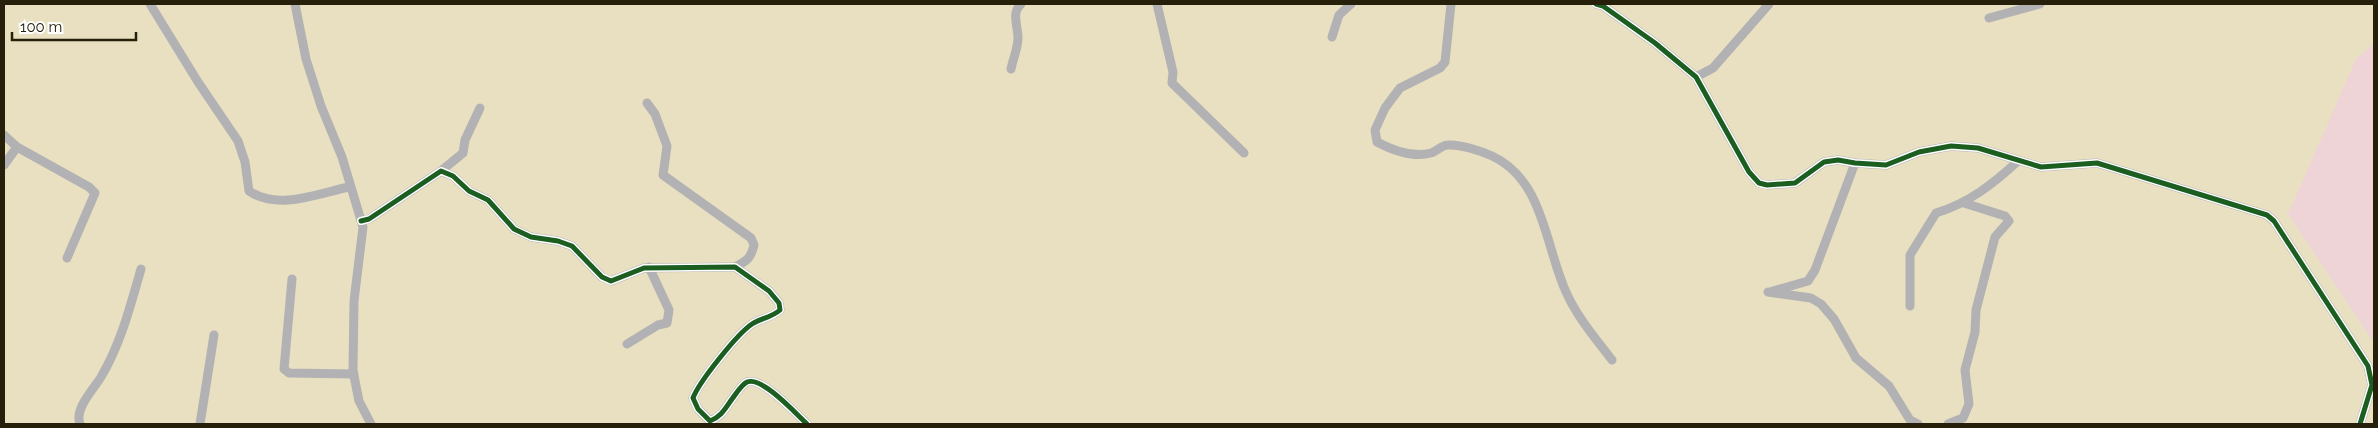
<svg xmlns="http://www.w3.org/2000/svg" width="2378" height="428" font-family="Raleway,sans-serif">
<rect width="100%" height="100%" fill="#e9e0c2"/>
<!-- green -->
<path fill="#eed4d7" d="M 2374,44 L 2374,343 L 2288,214 L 2356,59 Z"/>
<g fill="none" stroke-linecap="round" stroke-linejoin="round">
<!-- minor -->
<g stroke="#b2b2b4" stroke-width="9">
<path d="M 150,4 L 198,82 L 238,141 L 245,162 L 249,191 C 278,211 319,193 349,187"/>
<path d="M 295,4 L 306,59 L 321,106 L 342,157 L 363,227 L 354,301 L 353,371 L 359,401 L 371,424"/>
<path d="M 1157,4 L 1173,72 L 1172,83 L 1244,153"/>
<path d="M 1451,4 L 1445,62 L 1440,68 L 1400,88 L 1385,108 L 1375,130 L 1377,142 C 1392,150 1413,158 1431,153 C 1437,151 1442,145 1448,145 C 1460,144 1481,151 1492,156 C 1544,180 1545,246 1566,292 C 1577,317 1596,339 1612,360"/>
<path d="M 1596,4 L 1603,6 L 1655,43 L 1696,77 L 1749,172 L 1759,183 L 1767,185 L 1795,183 L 1824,162 L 1838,160 L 1855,163 L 1886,165 L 1919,152 L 1951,146 L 1978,148 L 2041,167 L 2097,163 L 2267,215 L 2274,221 L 2368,366 L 2372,385 L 2360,424"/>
<path d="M 1989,18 L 2040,4"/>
<path d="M 1332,37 L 1339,15 L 1351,4"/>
<path d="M 1011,69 C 1013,59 1018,48 1018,38 C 1018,26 1011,13 1021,4"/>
<path d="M 1696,77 L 1713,68 L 1769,4"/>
<path d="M 647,103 L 655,114 L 667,146 L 663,175 L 751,238 L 754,245 C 751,258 747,261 735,267"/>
<path d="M 4,135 L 17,147 L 89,187 L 95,193 L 67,258"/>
<path d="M 4,165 L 17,147"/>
<path d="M 441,171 L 463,153 L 465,140 L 480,108"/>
<path d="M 361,221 L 369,219 L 441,171 L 453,176 L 469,191 L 488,200 L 514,229 L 531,237 L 558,241 L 572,246 L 602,277 L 611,281 L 644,268 L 735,267 L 769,291 L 779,303 L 780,310 C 771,318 761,318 752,324 C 737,334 699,382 693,398 L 698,409 L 710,421 C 721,417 725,409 732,399 C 736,394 741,385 747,382 C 762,376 796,414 807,424"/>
<path d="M 292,279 L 284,369 L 289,373 L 354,374"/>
<path d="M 1773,291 L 1808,281 L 1815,270 L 1855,163"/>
<path d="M 1768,292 L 1811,298 L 1821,304 L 1834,319 L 1856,358 L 1889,386 L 1910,420 L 1918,424"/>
<path d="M 1910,306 L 1910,255 L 1936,213 C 1969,203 1993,184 2018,161"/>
<path d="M 627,344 L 658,325 L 667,323 L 669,310 L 649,267"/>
<path d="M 80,424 C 74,409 93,390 101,377 C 121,343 130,307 141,269"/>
<path d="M 200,424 L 214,335"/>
<path d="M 1948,424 L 1963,418 L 1969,404 L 1965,370 L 1975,332 L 1976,310 L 1995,237 L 2009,221 L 2005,216 L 1964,203"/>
</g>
<!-- cycleway casing -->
<g stroke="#fff" stroke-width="8">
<g id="cycleway">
<path d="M 1596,4 L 1603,6 L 1655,43 L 1696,77 L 1749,172 L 1759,183 L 1767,185 L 1795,183 L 1824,162 L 1838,160 L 1855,163 L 1886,165 L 1919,152 L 1951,146 L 1978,148 L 2041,167 L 2097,163 L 2267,215 L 2274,221 L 2368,366 L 2372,385 L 2360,424"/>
<path d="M 361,221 L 369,219 L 441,171 L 453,176 L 469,191 L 488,200 L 514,229 L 531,237 L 558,241 L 572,246 L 602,277 L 611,281 L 644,268 L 735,267 L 769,291 L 779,303 L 780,310 C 771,318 761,318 752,324 C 737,334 699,382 693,398 L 698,409 L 710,421 C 721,417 725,409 732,399 C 736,394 741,385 747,382 C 762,376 796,414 807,424"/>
</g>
</g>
<!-- cycleway -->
<use href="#cycleway" stroke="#1b5e20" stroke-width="5"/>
</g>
<!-- border -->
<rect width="2378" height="428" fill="none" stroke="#26200b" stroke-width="10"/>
<!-- scale -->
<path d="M12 32v8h124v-8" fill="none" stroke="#26200b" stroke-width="2.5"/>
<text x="20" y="32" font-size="15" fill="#26200b" stroke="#ffffff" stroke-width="4" paint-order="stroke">100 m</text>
</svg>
